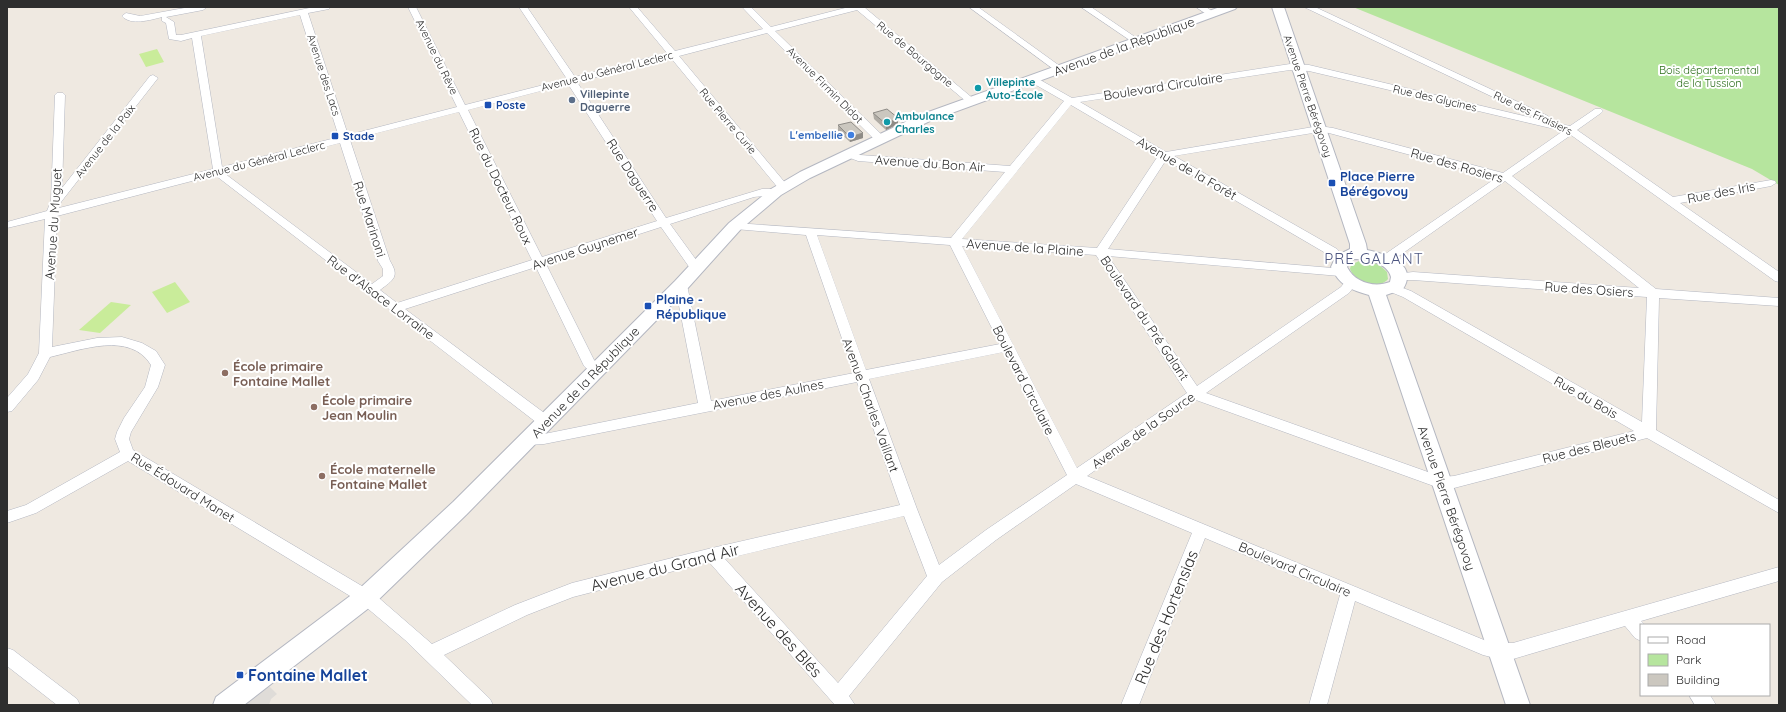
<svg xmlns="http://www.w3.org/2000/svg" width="1786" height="712" font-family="Quicksand,sans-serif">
<rect width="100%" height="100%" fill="#efe9e1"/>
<!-- green -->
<g fill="#b6e59e">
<path d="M 1353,7 L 1779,7 L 1779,185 L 1752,169 Z"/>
<path d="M 1359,261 C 1370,261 1379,263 1387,272 L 1388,279 C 1378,291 1355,282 1350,269 L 1351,265 Z"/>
</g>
<!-- pitch -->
<g fill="#c9ec9a">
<path d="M 157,49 L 164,62 L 146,67 L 139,54 Z"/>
<path d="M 175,282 L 190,302 L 167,313 L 152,292 Z"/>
<path d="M 111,302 L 131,305 L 100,333 L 79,330 Z"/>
</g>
<!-- plaza -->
<path fill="#dfdcd8" d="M 266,683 L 277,694 L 271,699 L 269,705 L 236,705 Z"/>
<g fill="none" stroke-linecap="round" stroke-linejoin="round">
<!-- street casing -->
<g stroke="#b4b7c1" stroke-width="1">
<g id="street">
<path d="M 190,7 L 207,7 L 203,10 L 166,17 L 174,22 L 176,35 L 181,35 L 314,7 L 330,7 L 329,9 L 308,13 L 348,135 L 457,107 L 408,7 L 416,7 L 465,105 L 567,79 L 519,7 L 527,7 L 575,77 L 667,53 L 629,7 L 637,7 L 675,51 L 763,29 L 742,7 L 751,7 L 771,27 L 849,7 L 864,7 L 976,101 L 971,104 L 968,103 L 857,10 L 775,31 L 884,137 L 885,139 L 884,141 L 876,141 L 767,33 L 679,56 L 787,185 L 788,187 L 783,190 L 779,189 L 671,58 L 577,82 L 666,218 L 762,189 L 776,189 L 781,192 C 776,198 762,195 754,197 L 670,224 L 702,268 L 700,271 L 692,271 L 661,227 L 546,264 L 594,360 L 603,369 L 601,372 C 593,375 590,371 584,366 L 536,267 L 405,309 L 551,418 L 553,422 L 551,426 L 546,427 L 541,426 L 215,175 L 57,216 L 52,347 L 97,338 L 122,337 L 142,343 L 156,351 L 165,365 L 158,387 L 131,432 L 129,439 L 133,450 L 372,592 L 432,644 L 515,605 L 572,583 L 712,548 L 900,505 L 857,382 L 544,444 L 528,445 L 523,444 L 521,440 L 523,436 L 544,434 L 698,403 L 675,285 L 677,282 L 685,282 L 687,285 L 711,401 L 854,373 L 806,235 L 735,229 L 731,228 L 729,226 L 731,224 L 735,223 L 951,238 L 1005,172 L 858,161 L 845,156 L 844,154 L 845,152 L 849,151 L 860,155 L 1010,166 L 1064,101 L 1029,81 L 1027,79 L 1029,77 L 1035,77 L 1072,98 L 1290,64 L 1309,65 L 1541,120 L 1304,7 L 1315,7 L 1548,116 L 1550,118 L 1545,121 L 1570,126 L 1595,109 L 1601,109 L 1603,111 L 1601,113 L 1577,130 L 1673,197 L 1771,180 L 1775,181 L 1776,183 L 1771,186 L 1680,203 L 1779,272 L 1779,282 L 1775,281 L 1571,135 L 1512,176 L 1656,289 L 1779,298 L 1779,306 L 1659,298 L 1656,430 L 1779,500 L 1779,513 L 1647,438 L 1454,488 L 1442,489 L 1196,400 L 1087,476 L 1484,640 L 1499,643 L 1513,643 L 1779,567 L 1779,581 L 1641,621 L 1645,625 L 1641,625 L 1641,641 L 1635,638 L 1625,626 L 1513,659 L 1499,659 L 1483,655 L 1355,601 L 1327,705 L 1309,705 L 1340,595 L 1205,538 L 1139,705 L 1121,705 L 1192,533 L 1076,484 L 996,540 L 942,582 L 849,696 L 855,705 L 835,705 L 709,562 L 573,597 L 527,615 L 444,655 L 490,699 L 493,705 L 472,705 L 405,640 L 360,602 L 128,461 L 36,513 L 7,523 L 7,511 L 26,505 L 120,452 L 115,439 L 117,432 L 124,418 L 145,387 L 151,365 C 130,331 81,350 50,357 L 38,380 L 12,411 L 7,412 L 7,398 L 28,374 L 39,353 L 45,219 L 7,228 L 7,222 L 47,211 L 51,201 L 55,95 L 57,93 L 63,93 L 65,95 L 62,188 L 150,76 L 153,75 L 158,78 L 61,202 L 59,208 L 213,169 L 192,38 L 181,41 L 169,39 L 166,23 L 162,21 L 162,17 C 150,20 131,26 122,16 L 126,13 L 140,16 ZM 300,15 L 339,137 L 222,167 L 201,36 ZM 1290,70 L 1309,71 L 1563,131 L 1503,173 L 1333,128 L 1319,126 L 1166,152 L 1080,102 ZM 568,84 L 657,221 L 542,257 L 468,110 ZM 1071,105 L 1158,156 L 1097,248 L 962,239 ZM 459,112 L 532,260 L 397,303 L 380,290 C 393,280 400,277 390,261 L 350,140 ZM 1319,132 L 1329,133 L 1496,178 L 1381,257 L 1379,260 L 1381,263 L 1389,263 L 1505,181 L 1639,288 L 1413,272 L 1396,274 L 1394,277 L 1396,280 L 1413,280 L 1647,297 L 1642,422 L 1411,291 L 1392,284 L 1388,285 L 1386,288 L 1388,291 L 1403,297 L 1634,431 L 1454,476 L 1442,477 L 1206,393 L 1349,293 L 1357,283 L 1355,280 C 1348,278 1345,282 1341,287 L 1197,386 L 1108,256 L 1340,276 L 1344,275 L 1346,272 L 1344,269 L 1108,249 L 1166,160 L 1329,255 L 1337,263 L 1345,263 L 1347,260 L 1337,249 L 1174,156 ZM 340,143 L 378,261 L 383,269 L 383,276 L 372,284 L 224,173 ZM 817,235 L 950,245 L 1000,344 L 866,370 ZM 962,246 L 1096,255 L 1187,393 L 1077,468 ZM 1004,352 L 1067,475 L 986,530 L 939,565 L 917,509 L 869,379 ZM 904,516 L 927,576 L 838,683 L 725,559 Z"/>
<path d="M 969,7 L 978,7 L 1064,69 L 1062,71 L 1056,71 Z"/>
<path d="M 1081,7 L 1091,7 L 1141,41 L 1137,44 L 1134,43 Z"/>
<path d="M 1196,7 L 1206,7 L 1216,14 L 1215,16 L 1209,16 Z"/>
<path d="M 7,648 L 13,650 L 77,699 L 80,705 L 57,705 L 7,666 Z"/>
<path d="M 1689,695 L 1710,695 L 1716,705 L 1695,705 Z"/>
</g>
</g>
<!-- secondary casing -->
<g stroke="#b4b7c1" stroke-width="2">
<g id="secondary">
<path d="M 1220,7 L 1237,7 L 1235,9 L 930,121 L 810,178 L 781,195 L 741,229 L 687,289 L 467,514 L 374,604 L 244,705 L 213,705 L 216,697 L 358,590 L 453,502 L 675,281 L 729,223 L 771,189 L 800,172 L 920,115 Z"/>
<path d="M 1272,7 L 1284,7 L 1366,244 L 1367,250 C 1385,254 1419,263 1403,289 L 1386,295 L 1530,705 L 1506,705 L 1369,295 C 1351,290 1339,285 1331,267 L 1336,256 L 1350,249 L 1350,244 ZM 1354,259 C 1367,259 1388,263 1391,277 L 1390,282 C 1375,288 1355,283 1347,267 L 1349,263 Z"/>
</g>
</g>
<!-- street -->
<use href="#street" fill="#fff" fill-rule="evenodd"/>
<!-- secondary -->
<use href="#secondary" fill="#fff" fill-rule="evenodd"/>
</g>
<!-- wall -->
<g fill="#afaba4">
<path d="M 873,113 L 898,118 L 898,124 L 886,130 L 874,119 Z"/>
<path d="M 838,125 L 863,138 L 850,142 L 838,131 Z"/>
</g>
<!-- shaded-wall -->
<g fill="#8e8b86">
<path d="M 898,118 L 898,124 L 886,130 L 886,124 Z"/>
<path d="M 863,133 L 863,138 L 850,142 L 850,137 Z"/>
</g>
<!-- building -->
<g fill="#cbc7bf" stroke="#8e8b86">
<path d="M 887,109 L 898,118 L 886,124 L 873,113 Z"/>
<path d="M 851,122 L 863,133 L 850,137 L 838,125 Z"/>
</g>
<!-- markers -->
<g fill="#0f9aa8" stroke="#fff" stroke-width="1.5">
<circle cx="978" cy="88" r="4"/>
<circle cx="887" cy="122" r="4"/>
</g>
<circle fill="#5c6f8a" stroke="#fff" stroke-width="1.5" cx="572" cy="100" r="4"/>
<g fill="#1a4fb4" stroke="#fff" stroke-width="1.5">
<rect x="484" y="101" width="8" height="8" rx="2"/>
<rect x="331" y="132" width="8" height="8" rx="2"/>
<rect x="1328" y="179" width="8" height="8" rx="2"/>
<rect x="644" y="302" width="8" height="8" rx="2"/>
<rect x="236" y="671" width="8" height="8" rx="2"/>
</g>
<circle fill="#3f7fe0" stroke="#fff" stroke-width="1.5" cx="851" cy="135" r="4"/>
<g fill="#8d6e63" stroke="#fff" stroke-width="1.5">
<circle cx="225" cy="373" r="4"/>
<circle cx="314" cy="407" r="4"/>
<circle cx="322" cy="476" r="4"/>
</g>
<g text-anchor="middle" stroke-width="4" stroke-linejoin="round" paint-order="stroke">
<!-- far-street labels -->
<g font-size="11" fill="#2e2e2e" stroke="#fff">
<text transform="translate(915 54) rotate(40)" y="4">Rue de Bourgogne</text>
<text transform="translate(437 57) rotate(64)" y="4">Avenue du Rêve</text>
<text transform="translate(607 71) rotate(-14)" y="4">Avenue du Général Leclerc</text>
<text transform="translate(324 75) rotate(72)" y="4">Avenue des Lacs</text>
<text transform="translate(825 85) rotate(45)" y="4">Avenue Firmin Didot</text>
<text transform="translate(1308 96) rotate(71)" y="4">Avenue Pierre Bérégovoy</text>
<text transform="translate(1435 98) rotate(13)" y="4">Rue des Glycines</text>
<text transform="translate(1533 113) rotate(26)" y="4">Rue des Fraisiers</text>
<text transform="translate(728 121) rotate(50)" y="4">Rue Pierre Curie</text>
<text transform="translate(105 141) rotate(-52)" y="4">Avenue de la Paix</text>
<text transform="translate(259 161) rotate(-14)" y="4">Avenue du Général Leclerc</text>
</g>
<!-- far-park labels -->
<g font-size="11" fill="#2c6e1b" stroke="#fff">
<text x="1709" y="74">Bois départemental<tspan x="1709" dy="13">de la Tussion</tspan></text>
</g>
<!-- far-culture labels -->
<g font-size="11" font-weight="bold" fill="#0d838f" stroke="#fff" text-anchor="start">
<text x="986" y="86">Villepinte<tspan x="986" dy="13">Auto-École</tspan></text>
<text x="895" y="120">Ambulance<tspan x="895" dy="13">Charles</tspan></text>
</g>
<!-- far-service labels -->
<g font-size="11" font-weight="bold" fill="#4e5e75" stroke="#fff" text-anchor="start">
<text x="580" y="98">Villepinte<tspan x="580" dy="13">Daguerre</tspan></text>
</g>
<!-- far-transit labels -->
<g font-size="11" font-weight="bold" fill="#164399" stroke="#fff" text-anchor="start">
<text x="496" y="109">Poste</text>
<text x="343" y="140">Stade</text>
</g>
<!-- far-shop labels -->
<g font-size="11" font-weight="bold" fill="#366cbe" stroke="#fff" text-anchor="end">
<text x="843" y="139">L'embellie</text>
</g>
<!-- street labels -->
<g font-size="13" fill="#2e2e2e" stroke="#fff">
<text transform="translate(1124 46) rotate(-20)" y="5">Avenue de la République</text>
<text transform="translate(1163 86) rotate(-9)" y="5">Boulevard Circulaire</text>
<text transform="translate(930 163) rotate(4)" y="5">Avenue du Bon Air</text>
<text transform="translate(1457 165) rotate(16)" y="5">Rue des Rosiers</text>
<text transform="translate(1187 168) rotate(30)" y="5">Avenue de la Forêt</text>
<text transform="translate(633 175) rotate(57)" y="5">Rue Daguerre</text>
<text transform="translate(501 186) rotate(64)" y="5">Rue du Docteur Roux</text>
<text transform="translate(1721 192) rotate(-11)" y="5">Rue des Iris</text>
<text transform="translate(370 219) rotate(72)" y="5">Rue Marinoni</text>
<text transform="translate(53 224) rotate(-86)" y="5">Avenue du Muguet</text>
<text transform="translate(1025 247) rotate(4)" y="5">Avenue de la Plaine</text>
<text transform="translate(585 248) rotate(-18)" y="5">Avenue Guynemer</text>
<text transform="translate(1589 289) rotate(4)" y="5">Rue des Osiers</text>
<text transform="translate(381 297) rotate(37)" y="5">Rue d'Alsace Lorraine</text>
<text transform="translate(1145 318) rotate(56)" y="5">Boulevard du Pré Galant</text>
<text transform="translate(1024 380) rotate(63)" y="5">Boulevard Circulaire</text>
<text transform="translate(585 382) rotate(-46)" y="5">Avenue de la République</text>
<text transform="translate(768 394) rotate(-11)" y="5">Avenue des Aulnes</text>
<text transform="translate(1586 397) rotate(30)" y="5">Rue du Bois</text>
<text transform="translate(871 405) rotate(70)" y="5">Avenue Charles Vaillant</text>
<text transform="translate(1143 430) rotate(-35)" y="5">Avenue de la Source</text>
<text transform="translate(1589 447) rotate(-14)" y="5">Rue des Bleuets</text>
<text transform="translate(183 487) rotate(32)" y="5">Rue Édouard Manet</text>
<text transform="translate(1447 498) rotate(71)" y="5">Avenue Pierre Bérégovoy</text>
<text transform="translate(1295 569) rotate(23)" y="5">Boulevard Circulaire</text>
</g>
<!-- transit labels -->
<g font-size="13" font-weight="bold" fill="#164399" stroke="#fff" text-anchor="start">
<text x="1340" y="181">Place Pierre<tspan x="1340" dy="15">Bérégovoy</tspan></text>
<text x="656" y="304">Plaine -<tspan x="656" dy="15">République</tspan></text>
</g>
<!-- education labels -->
<g font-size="13" font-weight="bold" fill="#785e54" stroke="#fff" text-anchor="start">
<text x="233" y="371">École primaire<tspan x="233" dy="15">Fontaine Mallet</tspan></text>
<text x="322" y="405">École primaire<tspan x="322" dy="15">Jean Moulin</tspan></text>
<text x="330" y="474">École maternelle<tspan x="330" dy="15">Fontaine Mallet</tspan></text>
</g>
<!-- quarter labels -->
<g font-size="15" letter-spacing="1" fill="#4d5680" stroke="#fff">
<text x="1374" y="264">PRÉ GALANT</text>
</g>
<!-- near-street labels -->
<g font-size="16" fill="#2e2e2e" stroke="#fff">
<text transform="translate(665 567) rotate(-14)" y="6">Avenue du Grand Air</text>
<text transform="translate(1166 617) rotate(-68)" y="6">Rue des Hortensias</text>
<text transform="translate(779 630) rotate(48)" y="6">Avenue des Blés</text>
</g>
<!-- near-transit labels -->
<g font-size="16" font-weight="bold" fill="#164399" stroke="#fff" text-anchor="start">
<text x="248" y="681">Fontaine Mallet</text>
</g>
</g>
<!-- border -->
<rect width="1786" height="712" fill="none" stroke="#2e2e2e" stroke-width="16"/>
<!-- legend -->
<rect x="1640" y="624" width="130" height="72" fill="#ffffff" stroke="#ababab"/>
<rect x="1648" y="637" width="20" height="6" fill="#ffffff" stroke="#ababab"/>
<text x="1676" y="644" font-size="12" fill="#2e2e2e">Road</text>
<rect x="1648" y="654" width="20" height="12" fill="#b6e59e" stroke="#ababab"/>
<text x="1676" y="664" font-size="12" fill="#2e2e2e">Park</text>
<rect x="1648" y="674" width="20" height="12" fill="#cbc7bf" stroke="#ababab"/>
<text x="1676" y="684" font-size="12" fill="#2e2e2e">Building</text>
</svg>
